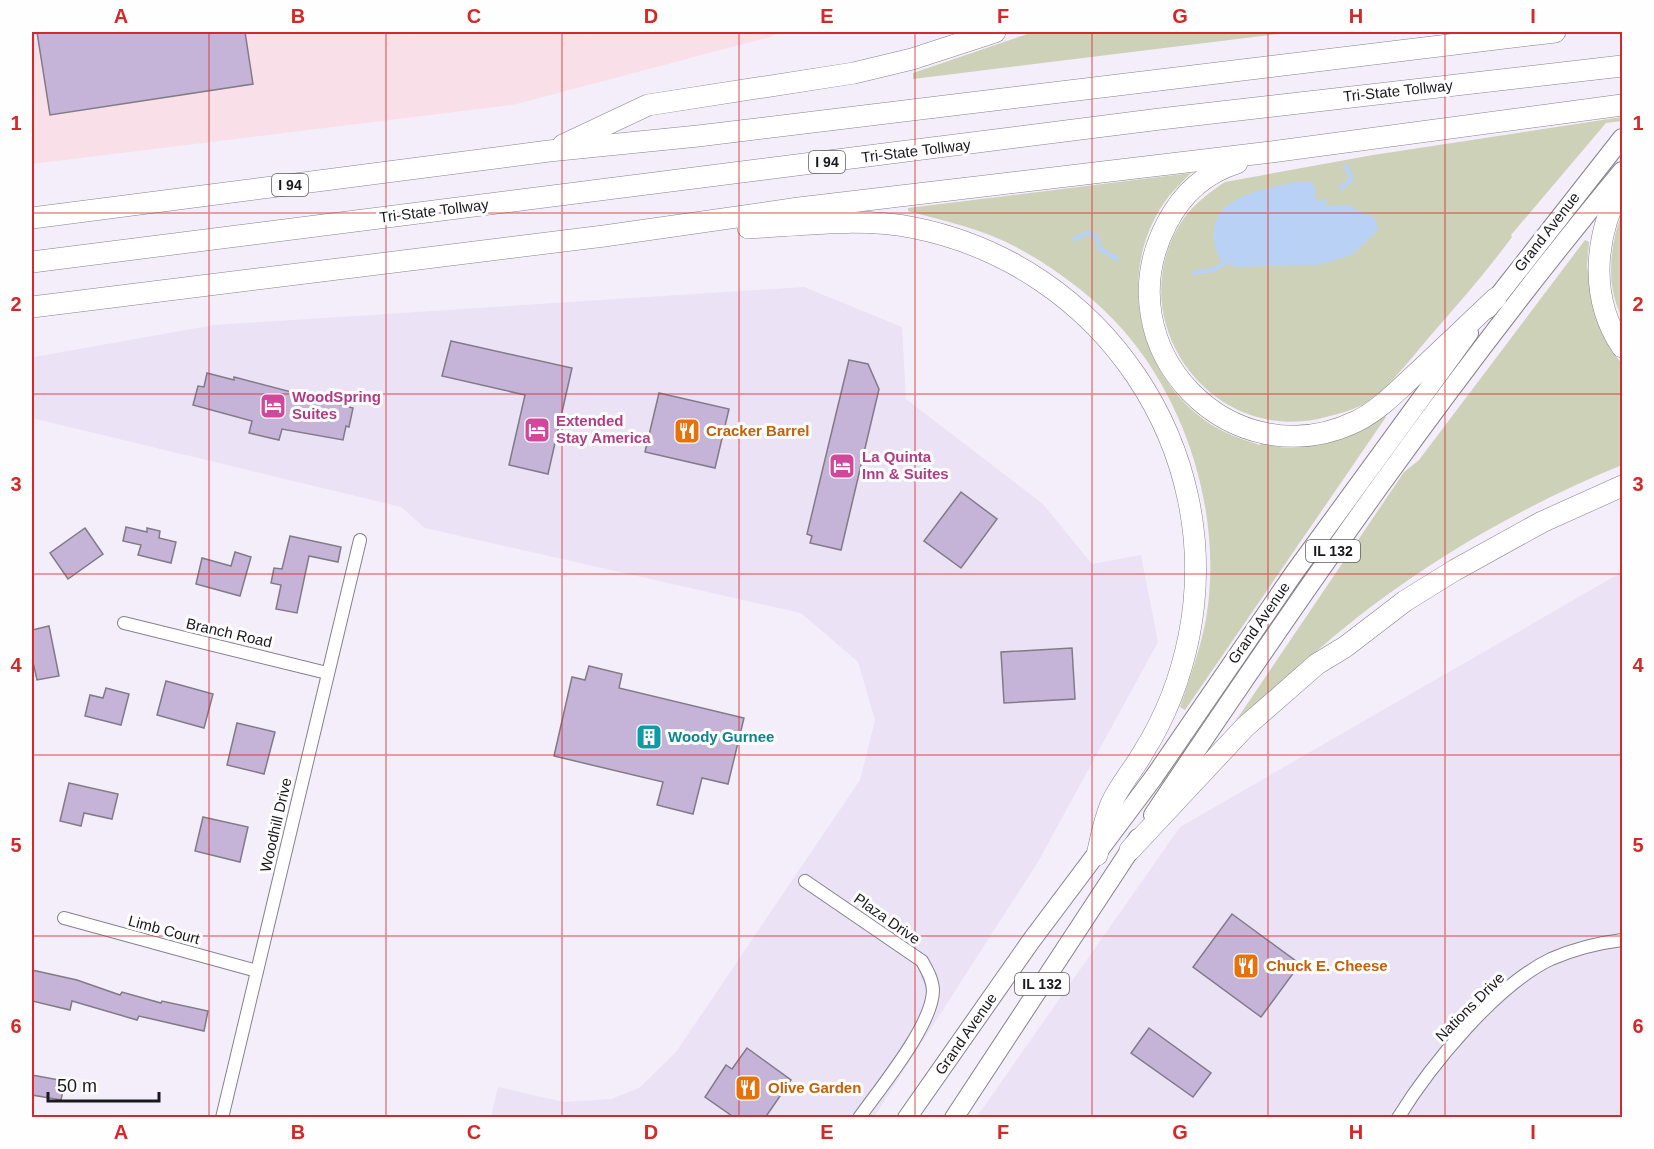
<svg xmlns="http://www.w3.org/2000/svg" width="1654" height="1149" font-family="Arial,sans-serif">
<rect width="100%" height="100%" fill="#f4eefb"/>
<!-- built -->
<g fill="#ebe2f6">
<path d="M 804,287 L 902,327 L 906,399 L 1043,504 L 1092,564 L 1141,555 L 1158,642 L 1038,862 L 874,1117 L 491,1117 L 498,1087 L 564,1102 L 611,1099 L 639,1088 L 676,1052 L 860,780 L 875,720 L 858,662 L 801,613 L 425,528 L 401,507 L 32,418 L 32,369 L 34,357 L 214,325 Z"/>
<path d="M 1622,572 L 1622,1117 L 976,1118 L 1180,827 Z"/>
</g>
<!-- industrial -->
<path fill="#f9e0e8" d="M 32,32 L 782,32 L 770,37 L 513,105 L 32,164 Z"/>
<!-- green -->
<g fill="#cdd1b8">
<path d="M 1033,32 L 1295,32 L 913,79 L 913,73 Z"/>
<path d="M 1622,117 L 1622,121 L 1606,123 L 1511,235 L 1512,237 C 1487,271 1459,303 1431,335 C 1412,357 1393,383 1369,401 C 1356,410 1334,415 1318,419 C 1205,442 1118,314 1184,218 C 1195,203 1210,192 1225,182 L 1373,155 Z"/>
<path d="M 1191,173 C 1184,180 1176,188 1169,196 C 1117,264 1133,362 1198,415 C 1215,430 1238,438 1260,445 L 1262,442 C 1303,459 1350,437 1384,415 L 1386,417 L 1185,710 L 1180,707 C 1190,678 1200,650 1206,619 C 1223,520 1189,405 1123,330 C 1094,297 1055,268 1016,247 C 983,229 944,221 908,211 L 908,208 Z"/>
<path d="M 1622,212 L 1622,318 C 1605,284 1610,246 1622,212 Z"/>
<path d="M 1585,240 L 1589,242 L 1587,266 L 1596,317 L 1610,348 L 1622,364 L 1622,465 C 1534,501 1448,549 1372,606 C 1323,643 1279,685 1233,725 L 1404,472 L 1419,460 Z"/>
</g>
<!-- water -->
<path fill="#b9d1f4" d="M 1296,182 L 1310,182 L 1315,187 L 1316,199 L 1327,206 L 1347,205 L 1375,218 L 1378,230 L 1352,255 L 1318,265 L 1236,267 L 1219,259 C 1196,200 1253,191 1296,182 Z"/>
<g fill="none" stroke-linecap="round" stroke-linejoin="round">
<!-- stream -->
<g stroke="#b9d1f4" stroke-width="4.5">
<path d="M 1341,188 L 1352,179 L 1346,166"/>
<path d="M 1316,206 L 1325,201"/>
<path d="M 1074,239 L 1088,233 L 1096,236 L 1100,249 L 1117,259"/>
<path d="M 1194,273 L 1213,270 L 1230,260"/>
</g>
</g>
<!-- building -->
<g fill="#c5b3d8" stroke="#807b86" stroke-width="1.5">
<path d="M 37,32 L 245,32 L 253,84 L 50,115 Z"/>
<path d="M 451,341 L 572,368 L 548,474 L 509,465 L 525,395 L 442,376 Z"/>
<path d="M 849,360 L 868,364 L 879,389 L 841,550 L 810,543 L 812,536 L 807,534 Z"/>
<path d="M 207,373 L 234,380 L 234,377 L 353,408 L 349,427 L 346,426 L 343,440 L 282,429 L 279,440 L 249,433 L 252,421 L 193,405 L 198,386 L 204,387 Z"/>
<path d="M 659,393 L 729,409 L 715,468 L 645,452 Z"/>
<path d="M 961,492 L 997,519 L 961,568 L 924,541 Z"/>
<path d="M 126,527 L 147,532 L 147,528 L 160,531 L 159,538 L 176,542 L 171,563 L 138,555 L 141,545 L 123,541 Z"/>
<path d="M 85,528 L 103,554 L 68,579 L 50,553 Z"/>
<path d="M 290,536 L 341,547 L 338,562 L 309,556 L 297,613 L 276,609 L 281,585 L 271,583 L 274,568 L 282,569 Z"/>
<path d="M 235,552 L 251,557 L 240,596 L 196,584 L 202,558 L 231,566 Z"/>
<path d="M 49,626 L 59,676 L 37,680 L 32,658 L 32,630 Z"/>
<path d="M 1072,648 L 1075,699 L 1004,703 L 1001,652 Z"/>
<path d="M 589,666 L 622,674 L 619,688 L 744,718 L 728,784 L 702,778 L 693,814 L 657,805 L 663,782 L 554,756 L 572,677 L 585,680 Z"/>
<path d="M 166,681 L 213,694 L 204,728 L 157,715 Z"/>
<path d="M 106,688 L 129,694 L 121,725 L 85,716 L 90,695 L 103,698 Z"/>
<path d="M 237,723 L 275,732 L 264,774 L 227,765 Z"/>
<path d="M 69,783 L 118,794 L 112,819 L 84,813 L 81,826 L 60,821 Z"/>
<path d="M 203,817 L 248,827 L 240,862 L 195,851 Z"/>
<path d="M 1232,914 L 1300,964 L 1261,1017 L 1193,967 Z"/>
<path d="M 32,970 L 77,980 L 120,995 L 122,992 L 161,1003 L 162,1001 L 208,1011 L 204,1031 L 139,1016 L 137,1020 L 72,1001 L 70,1010 L 32,1001 Z"/>
<path d="M 1149,1028 L 1211,1073 L 1193,1097 L 1131,1053 Z"/>
<path d="M 747,1048 L 791,1080 L 765,1118 L 735,1118 L 705,1097 L 726,1065 L 732,1069 Z"/>
<path d="M 32,1075 L 65,1081 L 61,1100 L 32,1095 Z"/>
</g>
<g fill="none" stroke-linecap="round" stroke-linejoin="round">
<!-- minor casing -->
<g stroke="#86818d" stroke-width="14">
<g id="minor">
<path d="M 124,623 L 327,673"/>
<path d="M 805,881 L 922,961 C 927,970 933,980 933,991 C 932,1026 880,1088 859,1118"/>
<path d="M 64,918 L 257,971"/>
<path d="M 222,1118 L 360,540"/>
<path d="M 1398,1118 C 1430,1066 1496,985 1551,959 C 1574,949 1598,943 1622,940"/>
</g>
</g>
<!-- primary casing -->
<g stroke="#86818d" stroke-width="20">
<g id="primary">
<path d="M 1488,309 L 1622,138"/>
<path d="M 1153,815 C 1301,594 1452,376 1622,171"/>
<path d="M 907,1118 L 1031,941 L 1154,777 L 1294,573 L 1469,333"/>
<path d="M 954,1118 L 1138,838"/>
</g>
</g>
<!-- motorway casing -->
<g stroke="#86818d" stroke-width="22">
<g id="motorway">
<path d="M 563,145 L 648,105 L 854,73 L 912,59 L 995,32"/>
<path d="M 1237,163 C 1205,173 1182,194 1167,223 C 1101,348 1232,482 1357,421 C 1381,409 1400,388 1420,370 C 1445,346 1471,322 1496,298"/>
<path d="M 1622,184 C 1595,235 1588,296 1622,347"/>
<path d="M 32,218 L 549,151 L 698,136 L 1555,32"/>
<path d="M 748,228 C 802,225 861,217 915,228 C 1102,266 1226,448 1189,636 C 1181,676 1166,716 1144,751 C 1134,769 1119,786 1111,804 C 1104,820 1101,838 1097,855"/>
<path d="M 32,262 L 1160,119 L 1622,66"/>
<path d="M 32,307 L 604,236 L 799,208 L 1271,152 L 1622,105"/>
<path d="M 1130,850 L 1245,727 L 1317,664 L 1345,647 L 1405,601 L 1455,570 L 1542,522 L 1622,486"/>
</g>
</g>
<!-- minor -->
<use href="#minor" stroke="#fff" stroke-width="12"/>
<!-- primary -->
<use href="#primary" stroke="#fff" stroke-width="18"/>
<!-- motorway -->
<use href="#motorway" stroke="#fff" stroke-width="21"/>
</g>
<!-- grid -->
<path fill="none" stroke="#d62828" stroke-width="1.5" stroke-opacity="0.55" d="M 209,32 L 209,1118M 386,32 L 386,1118M 562,32 L 562,1118M 739,32 L 739,1118M 915,32 L 915,1118M 1092,32 L 1092,1118M 1268,32 L 1268,1118M 1445,32 L 1445,1118M 32,213 L 1622,213M 32,394 L 1622,394M 32,574 L 1622,574M 32,755 L 1622,755M 32,936 L 1622,936"/>
<!-- icons -->
<defs>
<g id="hotel-square" transform="scale(1.35)"><rect x="-9" y="-9" width="18" height="18" rx="4" fill="#d1479c" stroke="#fefefe"/><path d="M-6-4.5h1.5V1H6V5H4.5V3h-9V5H-6ZM-4 0a1.8 1.8 0 1 1 3.6 0ZM.5 0V-2.5h3Q6-2.5 6 0Z" fill="#fff"/></g>
<g id="restaurant-square" transform="scale(1.35)"><rect x="-9" y="-9" width="18" height="18" rx="4" fill="#e8710a" stroke="#fefefe"/><path d="M-5-6h1v4h1v-4h1v4h1v-4h1v5L-1.5 .5V6h-2V.5L-5-1ZM5-6V6H3V1.5H1.5Q1.5-4 5-6Z" fill="#fff"/></g>
<g id="building-square" transform="scale(1.35)"><rect x="-9" y="-9" width="18" height="18" rx="4" fill="#0f9aa8" stroke="#fefefe"/><path d="M-4-6H4V6H1V3H-1V6H-4ZM-2.5-4.3h1.7v1.8h-1.7ZM.8-4.3h1.7v1.8H.8ZM-2.5-1h1.7V.8h-1.7ZM.8-1h1.7V.8H.8Z" fill="#fff"/></g>
</defs>
<g fill-rule="evenodd">
<use href="#hotel-square" x="273" y="406"/>
<use href="#hotel-square" x="537" y="430"/>
<use href="#restaurant-square" x="687" y="431"/>
<use href="#hotel-square" x="842" y="466"/>
<use href="#building-square" x="649" y="737"/>
<use href="#restaurant-square" x="1246" y="966"/>
<use href="#restaurant-square" x="748" y="1088"/>
</g>
<g text-anchor="middle" stroke-width="6" stroke-linejoin="round" paint-order="stroke">
<!-- shield labels -->
<g fill="#fefefe" stroke="#5e5d60" stroke-width="1.5">
<rect x="809" y="151" width="36" height="22" rx="4.5"/>
<rect x="272" y="174" width="36" height="22" rx="4.5"/>
<rect x="1306" y="540" width="54" height="22" rx="4.5"/>
<rect x="1015" y="973" width="54" height="22" rx="4.5"/>
</g>
<g font-size="14" font-weight="bold" fill="#1a181c">
<text x="827" y="167">I 94</text>
<text x="290" y="190">I 94</text>
<text x="1333" y="556">IL 132</text>
<text x="1042" y="989">IL 132</text>
</g>
<!-- street labels -->
<g font-size="15" fill="#1a181c" stroke="#fefefe">
<text transform="translate(1398 91) rotate(-6)" y="5">Tri-State Tollway</text>
<text transform="translate(916 151) rotate(-7)" y="5">Tri-State Tollway</text>
<text transform="translate(434 211) rotate(-7)" y="5">Tri-State Tollway</text>
<text transform="translate(1547 232) rotate(-52)" y="5">Grand Avenue</text>
<text transform="translate(1259 623) rotate(-55)" y="5">Grand Avenue</text>
<text transform="translate(229 633) rotate(13)" y="5">Branch Road</text>
<text transform="translate(276 825) rotate(-77)" y="5">Woodhill Drive</text>
<text transform="translate(887 919) rotate(35)" y="5">Plaza Drive</text>
<text transform="translate(164 930) rotate(15)" y="5">Limb Court</text>
<text transform="translate(1470 1007) rotate(-45)" y="5">Nations Drive</text>
<text transform="translate(966 1034) rotate(-55)" y="5">Grand Avenue</text>
</g>
<!-- hotel labels -->
<g font-size="15" font-weight="bold" fill="#b23c85" stroke="#fefefe" text-anchor="start">
<text x="292" y="402">WoodSpring<tspan x="292" dy="17">Suites</tspan></text>
<text x="556" y="426">Extended<tspan x="556" dy="17">Stay America</tspan></text>
<text x="862" y="462">La Quinta<tspan x="862" dy="17">Inn &amp; Suites</tspan></text>
</g>
<!-- food labels -->
<g font-size="15" font-weight="bold" fill="#c56008" stroke="#fefefe" text-anchor="start">
<text x="706" y="436">Cracker Barrel</text>
<text x="1266" y="971">Chuck E. Cheese</text>
<text x="768" y="1093">Olive Garden</text>
</g>
<!-- culture labels -->
<g font-size="15" font-weight="bold" fill="#0d838f" stroke="#fefefe" text-anchor="start">
<text x="668" y="742">Woody Gurnee</text>
</g>
</g>
<!-- border -->
<rect width="1654" height="1149" fill="none" stroke="#fefefe" stroke-width="66"/>
<!-- scale -->
<path d="M48 1092v9h111v-9" fill="none" stroke="#1a181c" stroke-width="3"/>
<text x="57" y="1092" font-size="18" fill="#1a181c" stroke="#fefefe" stroke-width="4.5" paint-order="stroke">50 m</text>
<rect x="33" y="33" width="1588" height="1083" fill="none" stroke="#d62828" stroke-width="2"/>
<g font-size="20" text-anchor="middle" font-weight="bold" fill="#d62828">
<text x="121" y="23">A</text>
<text x="298" y="23">B</text>
<text x="474" y="23">C</text>
<text x="651" y="23">D</text>
<text x="827" y="23">E</text>
<text x="1003" y="23">F</text>
<text x="1180" y="23">G</text>
<text x="1356" y="23">H</text>
<text x="1533" y="23">I</text>
<text x="16" y="130">1</text>
<text x="1638" y="130">1</text>
<text x="16" y="311">2</text>
<text x="1638" y="311">2</text>
<text x="16" y="491">3</text>
<text x="1638" y="491">3</text>
<text x="16" y="672">4</text>
<text x="1638" y="672">4</text>
<text x="16" y="852">5</text>
<text x="1638" y="852">5</text>
<text x="16" y="1033">6</text>
<text x="1638" y="1033">6</text>
<text x="121" y="1139">A</text>
<text x="298" y="1139">B</text>
<text x="474" y="1139">C</text>
<text x="651" y="1139">D</text>
<text x="827" y="1139">E</text>
<text x="1003" y="1139">F</text>
<text x="1180" y="1139">G</text>
<text x="1356" y="1139">H</text>
<text x="1533" y="1139">I</text>
</g>
</svg>
